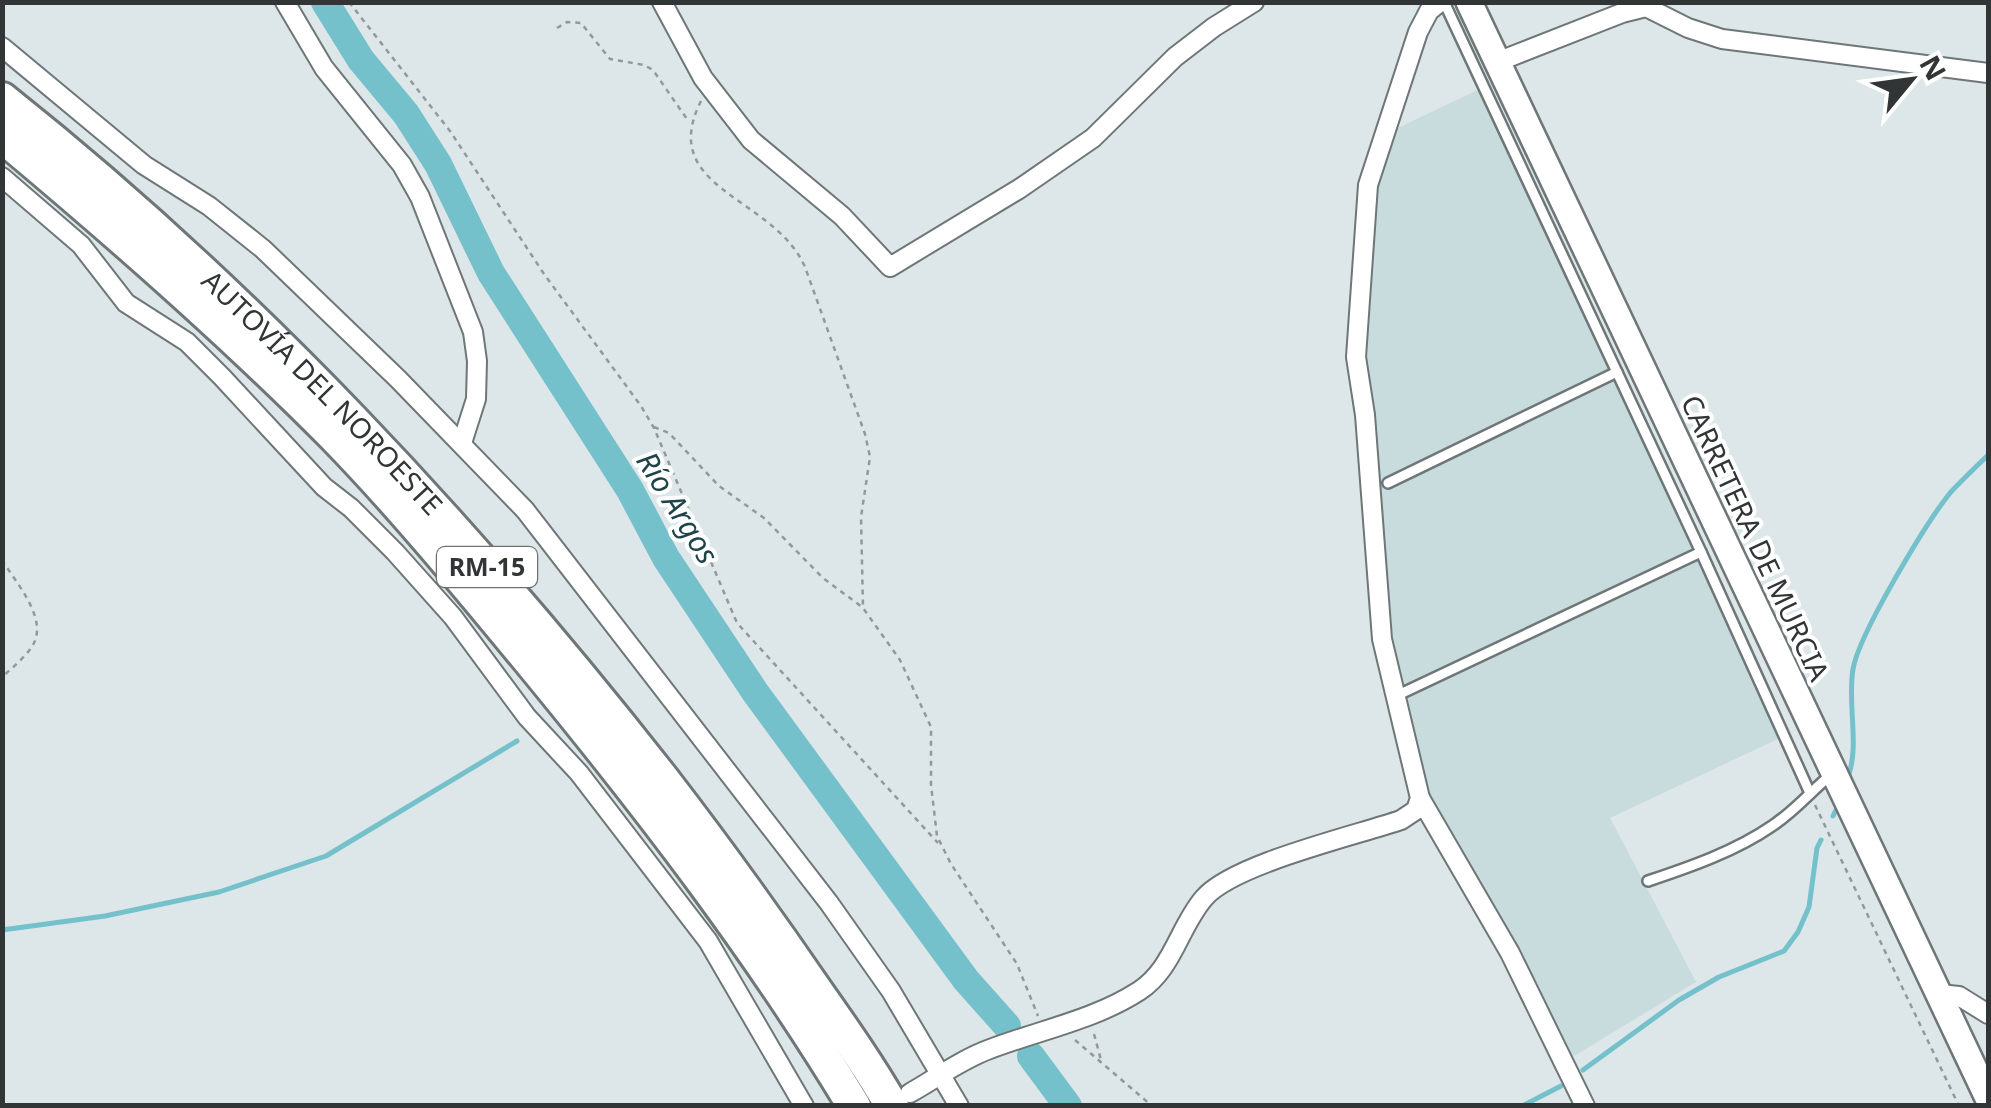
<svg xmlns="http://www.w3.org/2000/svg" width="1991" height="1108" font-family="'Noto Sans',sans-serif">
<rect width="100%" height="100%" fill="#dde6e8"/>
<!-- built -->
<path fill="#c8dbdd" d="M 1484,87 L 1784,736 L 1610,818 L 1696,982 L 1564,1062 L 1420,798 L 1390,678 L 1356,342 L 1383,135 Z"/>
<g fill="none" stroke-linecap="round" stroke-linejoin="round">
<!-- stream -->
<g stroke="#74c1cc" stroke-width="5">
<path d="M 1848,777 C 1860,745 1847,704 1853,669 C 1859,634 1926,523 1950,493 C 1962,480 1976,467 1988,455"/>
<path d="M 1833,816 L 1836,810"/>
<path d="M 2,930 L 105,916 L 219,892 L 326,856 L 517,741"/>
<path d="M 1583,1070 L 1679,1000 L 1719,977 L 1784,951 L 1798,932 L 1809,907 L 1817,848 L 1821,840"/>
<path d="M 1522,1106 L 1561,1086"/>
</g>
<!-- river -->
<g stroke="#74c1cc" stroke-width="28">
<path d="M 325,2 L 361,60 L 406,114 L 438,164 L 491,273 L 630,490 L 666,558 L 755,692 L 966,980 L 1007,1026"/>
<path d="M 1031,1056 L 1068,1106"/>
</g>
<!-- service casing -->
<g stroke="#6e7677" stroke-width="14">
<g id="service">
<path d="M 1444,2 L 1701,552 L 1809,791"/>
<path d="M 1388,483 L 1617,372"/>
<path d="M 1396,696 L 1701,552"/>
<path d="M 1648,881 C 1690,867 1736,851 1772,826 C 1795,811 1812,790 1833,773"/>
</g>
</g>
<!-- minor casing -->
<g stroke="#6e7677" stroke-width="22">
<g id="minor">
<path d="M 285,2 L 324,68 L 402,165 L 420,197 L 473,332 L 477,361 L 476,399 L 462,443"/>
<path d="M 662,2 L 703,78 L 751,140 L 842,216 L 890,267 L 1019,189 L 1093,138 L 1175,57 L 1214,27 L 1254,2"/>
<path d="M 2,47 L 144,165 L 209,206 L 263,249 L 398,379 L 525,510 L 829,903 L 891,991 L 959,1106"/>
<path d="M 1497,62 L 1622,13 L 1646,7 L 1688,28 L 1722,39 L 1988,73"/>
<path d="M 2,177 L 81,245 L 126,303 L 187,342 L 222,377 L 324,487 L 351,508 L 395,552 L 453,617 L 527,717 L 579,773 L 708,941 L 804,1106"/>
<path d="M 1420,798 L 1510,953 L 1585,1106"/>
<path d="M 1939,994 L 1959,996 L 1988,1014"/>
<path d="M 910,1093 C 935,1079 962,1059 990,1049 C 1040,1030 1094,1020 1139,991 C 1173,969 1179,927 1204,898 C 1233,864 1354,836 1401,820 L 1416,810 L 1420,798 L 1382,639 L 1365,415 L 1356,357 L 1368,185 L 1418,32 L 1429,11 L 1440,2"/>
</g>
</g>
<!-- secondary casing -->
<g stroke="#6e7677" stroke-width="30">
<path id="secondary" d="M 1469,2 L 1988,1098"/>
</g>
<!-- motorway casing -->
<g stroke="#6e7677" stroke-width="38">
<g id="motorway">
<path id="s1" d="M 2,99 C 250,296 466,529 661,777 C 715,847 767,919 817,992 C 843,1029 869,1066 892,1106"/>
<path d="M 2,136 C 117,232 229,330 334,436 C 406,510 472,591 538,671 C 652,810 761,952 854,1106"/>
</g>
</g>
<!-- path -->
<g stroke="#92999a" stroke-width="2.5" stroke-dasharray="5 5" stroke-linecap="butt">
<path d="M 349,2 L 450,131 L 544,274 L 641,406 L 654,428 L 737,623 L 938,843"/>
<path d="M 557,28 L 567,22 L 581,23 L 610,59 L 644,65 L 653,70 L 689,122"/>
<path d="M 701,101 C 656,190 774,196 805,267 L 865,434 L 870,457 L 861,517 L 863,608 L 900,660 L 931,727 L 931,785 L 937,836 L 951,864 L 1017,964 L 1038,1016"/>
<path d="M 654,427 L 669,433 L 719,486 L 764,518 L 823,578 L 862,607"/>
<path d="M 2,560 C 16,583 51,621 31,648 C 24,658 12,668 2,677"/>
<path d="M 1815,805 L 1959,1106"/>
<path d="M 1094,1034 L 1101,1060"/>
<path d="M 1075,1040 L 1152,1106"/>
</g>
<!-- service -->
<use href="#service" stroke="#fff" stroke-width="9"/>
<!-- minor -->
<use href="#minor" stroke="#fff" stroke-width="18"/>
<!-- secondary -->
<use href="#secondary" stroke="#fff" stroke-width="25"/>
<!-- motorway -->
<use href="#motorway" stroke="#fff" stroke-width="32"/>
</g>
<g text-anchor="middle" stroke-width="8" stroke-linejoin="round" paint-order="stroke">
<!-- shield labels -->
<rect fill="#fff" stroke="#6f7272" stroke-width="2.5" x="437" y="547" width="100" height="40" rx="8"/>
<g font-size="25" font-weight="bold" fill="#313535">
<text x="487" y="576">RM-15</text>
</g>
<!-- street labels -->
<g font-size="28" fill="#313535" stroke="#fff">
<text dy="10" stroke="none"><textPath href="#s1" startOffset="435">AUTOVÍA DEL NOROESTE</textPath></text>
<text transform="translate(1755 538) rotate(65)" y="10">CARRETERA DE MURCIA</text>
</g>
<!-- water labels -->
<g font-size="30" font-style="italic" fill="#1e4348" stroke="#fff">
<text transform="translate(677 508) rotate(58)" y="10">Río Argos</text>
</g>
</g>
<!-- border -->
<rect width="1991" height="1108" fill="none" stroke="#313535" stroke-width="10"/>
<!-- north arrow -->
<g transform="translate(1911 80) rotate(61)" stroke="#ffffff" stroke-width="8" paint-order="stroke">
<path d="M0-8L18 38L0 25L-18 38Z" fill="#313535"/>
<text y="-15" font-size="28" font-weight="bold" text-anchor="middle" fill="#313535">N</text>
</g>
</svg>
